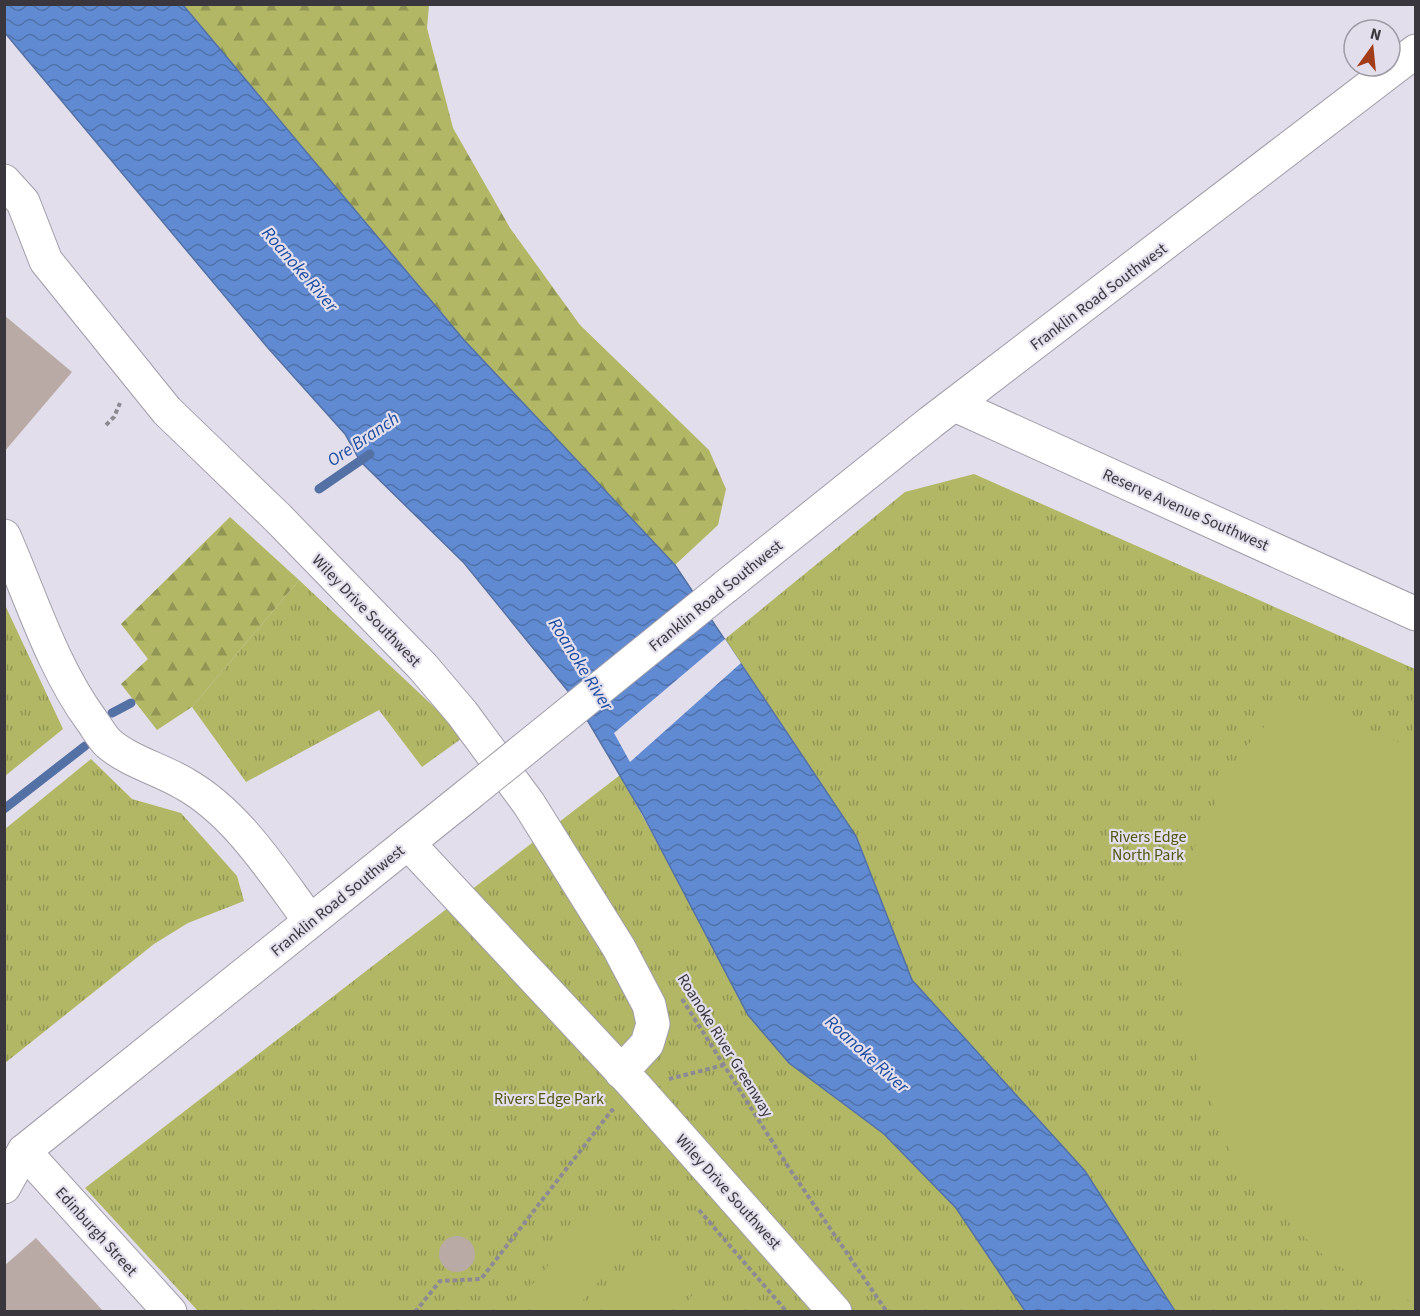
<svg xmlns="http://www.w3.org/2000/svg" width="1420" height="1316" font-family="'Source Sans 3',sans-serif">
<defs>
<pattern id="grass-tufts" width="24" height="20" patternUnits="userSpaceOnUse" patternTransform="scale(1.5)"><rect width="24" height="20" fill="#b1b765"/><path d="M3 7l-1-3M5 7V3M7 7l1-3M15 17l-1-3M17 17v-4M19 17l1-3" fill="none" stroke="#919654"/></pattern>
<pattern id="forest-firs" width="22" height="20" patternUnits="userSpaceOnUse" patternTransform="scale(1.5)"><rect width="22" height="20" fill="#b1b765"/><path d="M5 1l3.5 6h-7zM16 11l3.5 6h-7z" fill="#919654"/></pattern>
<pattern id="water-waves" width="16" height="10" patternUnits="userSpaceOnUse" patternTransform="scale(1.5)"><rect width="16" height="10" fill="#608ad1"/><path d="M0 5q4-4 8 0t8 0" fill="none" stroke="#5072ab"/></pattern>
</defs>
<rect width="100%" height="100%" fill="#e3deeb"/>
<!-- grass -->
<g fill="url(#grass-tufts)">
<path d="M 974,474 L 1415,669 L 1415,1311 L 1175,1311 L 1085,1171 L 912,980 L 856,836 L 725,639 L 905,492 Z"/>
<path d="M 299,580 L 465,736 L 422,767 L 379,710 L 246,782 L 192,707 Z"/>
<path d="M 5,605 L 63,729 L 5,776 Z"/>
<path d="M 91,759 L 132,799 L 181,813 L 237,876 L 244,901 L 188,923 L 154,944 L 5,1063 L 5,829 Z"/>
<path d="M 620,775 L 682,888 L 789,1063 L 884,1134 L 956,1208 L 1025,1311 L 198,1311 L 85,1188 Z"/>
</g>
<!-- forest -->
<g fill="url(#forest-firs)">
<path d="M 183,5 L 429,5 L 427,28 L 453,128 L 510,228 L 580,325 L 709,450 L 726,489 L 718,525 L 675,565 L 464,340 Z"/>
<path d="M 230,517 L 299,580 L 192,707 L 157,730 L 121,684 L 148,659 L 121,624 Z"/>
</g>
<!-- pitch -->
<g fill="#b1b765">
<path d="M 1292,696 L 1415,749 L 1415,1303 L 1360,1279 L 1326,1258 L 1258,1192 L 1229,1150 L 1198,1062 L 1187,1020 L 1181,980 L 1181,938 L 1185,884 L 1198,835 L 1246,747 Z"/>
<path d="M 595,1209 L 633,1240 L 574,1311 L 553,1311 L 527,1291 Z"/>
<path d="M 647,1251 L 685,1281 L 662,1311 L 601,1311 Z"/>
<path d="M 365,1283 L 401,1311 L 342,1311 Z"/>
<path d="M 698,1288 L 729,1311 L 680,1311 Z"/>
</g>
<!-- water -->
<path fill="url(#water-waves)" stroke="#5471a5" stroke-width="1.5" d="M 4,5 L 183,5 L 464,340 L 675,565 L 856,836 L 912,980 L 1085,1171 L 1175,1311 L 1025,1311 L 956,1208 L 884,1134 L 789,1063 L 748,1015 L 642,813 L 576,701 L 464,563 L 360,461 L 345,434 L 268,348 L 5,33 Z"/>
<!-- pier -->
<path fill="#e3deeb" d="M 725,639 L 741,663 L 630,762 L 614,733 Z"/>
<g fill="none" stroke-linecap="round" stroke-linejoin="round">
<!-- stream -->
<g stroke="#5471a5" stroke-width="9">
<path d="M 319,489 L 370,454"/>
<path d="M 112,713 L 131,703"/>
<path d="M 4,809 L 85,746"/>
</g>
</g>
<!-- building -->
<g fill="#b9aaa6">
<path d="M 4,315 L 72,372 L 4,452 Z"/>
<circle cx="457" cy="1254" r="18"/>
<path d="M 36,1238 L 104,1312 L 4,1312 L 4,1266 Z"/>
</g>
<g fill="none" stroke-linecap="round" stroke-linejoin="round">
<!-- minor casing -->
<g stroke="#a19daa" stroke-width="35">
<g id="minor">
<path d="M 4,181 L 23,202 L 46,261 L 167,411 L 278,518 L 423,667 L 462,713 L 529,804 L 619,948 L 649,1005 L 653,1024 L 647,1044 L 621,1072"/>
<path d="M 4,536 C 31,597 52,667 92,721 C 97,728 102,737 108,743 C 130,762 160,769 185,784 C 238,814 274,873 310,921"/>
<path d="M 408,843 L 635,1086 L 835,1312"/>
<path d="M 24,1151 L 170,1312"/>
</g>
</g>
<!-- major casing -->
<g stroke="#a19daa" stroke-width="35">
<g id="major">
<path d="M 955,405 L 1416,614"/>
<path d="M 725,587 L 931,422 L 1416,51"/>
<path d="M 4,1187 L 24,1151 L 469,794"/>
</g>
</g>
<!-- path -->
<g stroke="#8e8a94" stroke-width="4" stroke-dasharray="4.5 3" stroke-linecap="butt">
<path d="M 106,425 L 114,417 L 120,403"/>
<path d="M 682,999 L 789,1168 L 887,1312"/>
<path d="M 669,1079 L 724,1065"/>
<path d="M 699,1210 L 787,1312"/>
<path d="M 415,1312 L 440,1281 L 481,1279 L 612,1110 L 613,1112"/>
</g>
<!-- minor -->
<use href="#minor" stroke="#fff" stroke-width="33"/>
<!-- major -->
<use href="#major" stroke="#fff" stroke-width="33"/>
<!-- major-bridge casing -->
<g stroke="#a19daa" stroke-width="35" stroke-linecap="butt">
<path id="major-bridge" d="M 469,794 L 725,587"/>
</g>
<!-- major-bridge -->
<use href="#major-bridge" stroke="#fff" stroke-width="33"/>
</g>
<g text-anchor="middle" stroke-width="4.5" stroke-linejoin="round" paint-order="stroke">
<!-- street labels -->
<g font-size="16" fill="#39373d" stroke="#e3deeb">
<text transform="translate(1098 296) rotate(-37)" y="6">Franklin Road Southwest</text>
<text transform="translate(1186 509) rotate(24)" y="6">Reserve Avenue Southwest</text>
<text transform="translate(715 595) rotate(-39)" y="6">Franklin Road Southwest</text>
<text transform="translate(367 610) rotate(46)" y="6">Wiley Drive Southwest</text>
<text transform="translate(337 900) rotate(-39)" y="6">Franklin Road Southwest</text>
<text transform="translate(726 1045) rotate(58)" y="6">Roanoke River Greenway</text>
<text transform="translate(729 1191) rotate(48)" y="6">Wiley Drive Southwest</text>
<text transform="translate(97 1231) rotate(48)" y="6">Edinburgh Street</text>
</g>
<!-- park labels -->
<g font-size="16" fill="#535711" stroke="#e3deeb">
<text x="1148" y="842">Rivers Edge<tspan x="1148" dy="18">North Park</tspan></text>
<text x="549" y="1104">Rivers Edge Park</text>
</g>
<!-- water labels -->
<g font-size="18" font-style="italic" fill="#1b4ba0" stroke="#e3deeb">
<text transform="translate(300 269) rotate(49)" y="6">Roanoke River</text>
<text transform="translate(363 439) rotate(-34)" y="6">Ore Branch</text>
<text transform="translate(581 664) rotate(58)" y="6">Roanoke River</text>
<text transform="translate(867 1054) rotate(42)" y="6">Roanoke River</text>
</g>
</g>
<!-- border -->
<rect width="1420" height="1316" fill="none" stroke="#39373d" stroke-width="12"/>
<!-- north arrow -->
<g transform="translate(1372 48) rotate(15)"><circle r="28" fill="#e3deeb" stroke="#9f9ba5" stroke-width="1.5"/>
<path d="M0-4.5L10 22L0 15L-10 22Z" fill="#a33d19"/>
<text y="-9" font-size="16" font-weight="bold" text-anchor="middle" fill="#39373d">N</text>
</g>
</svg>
